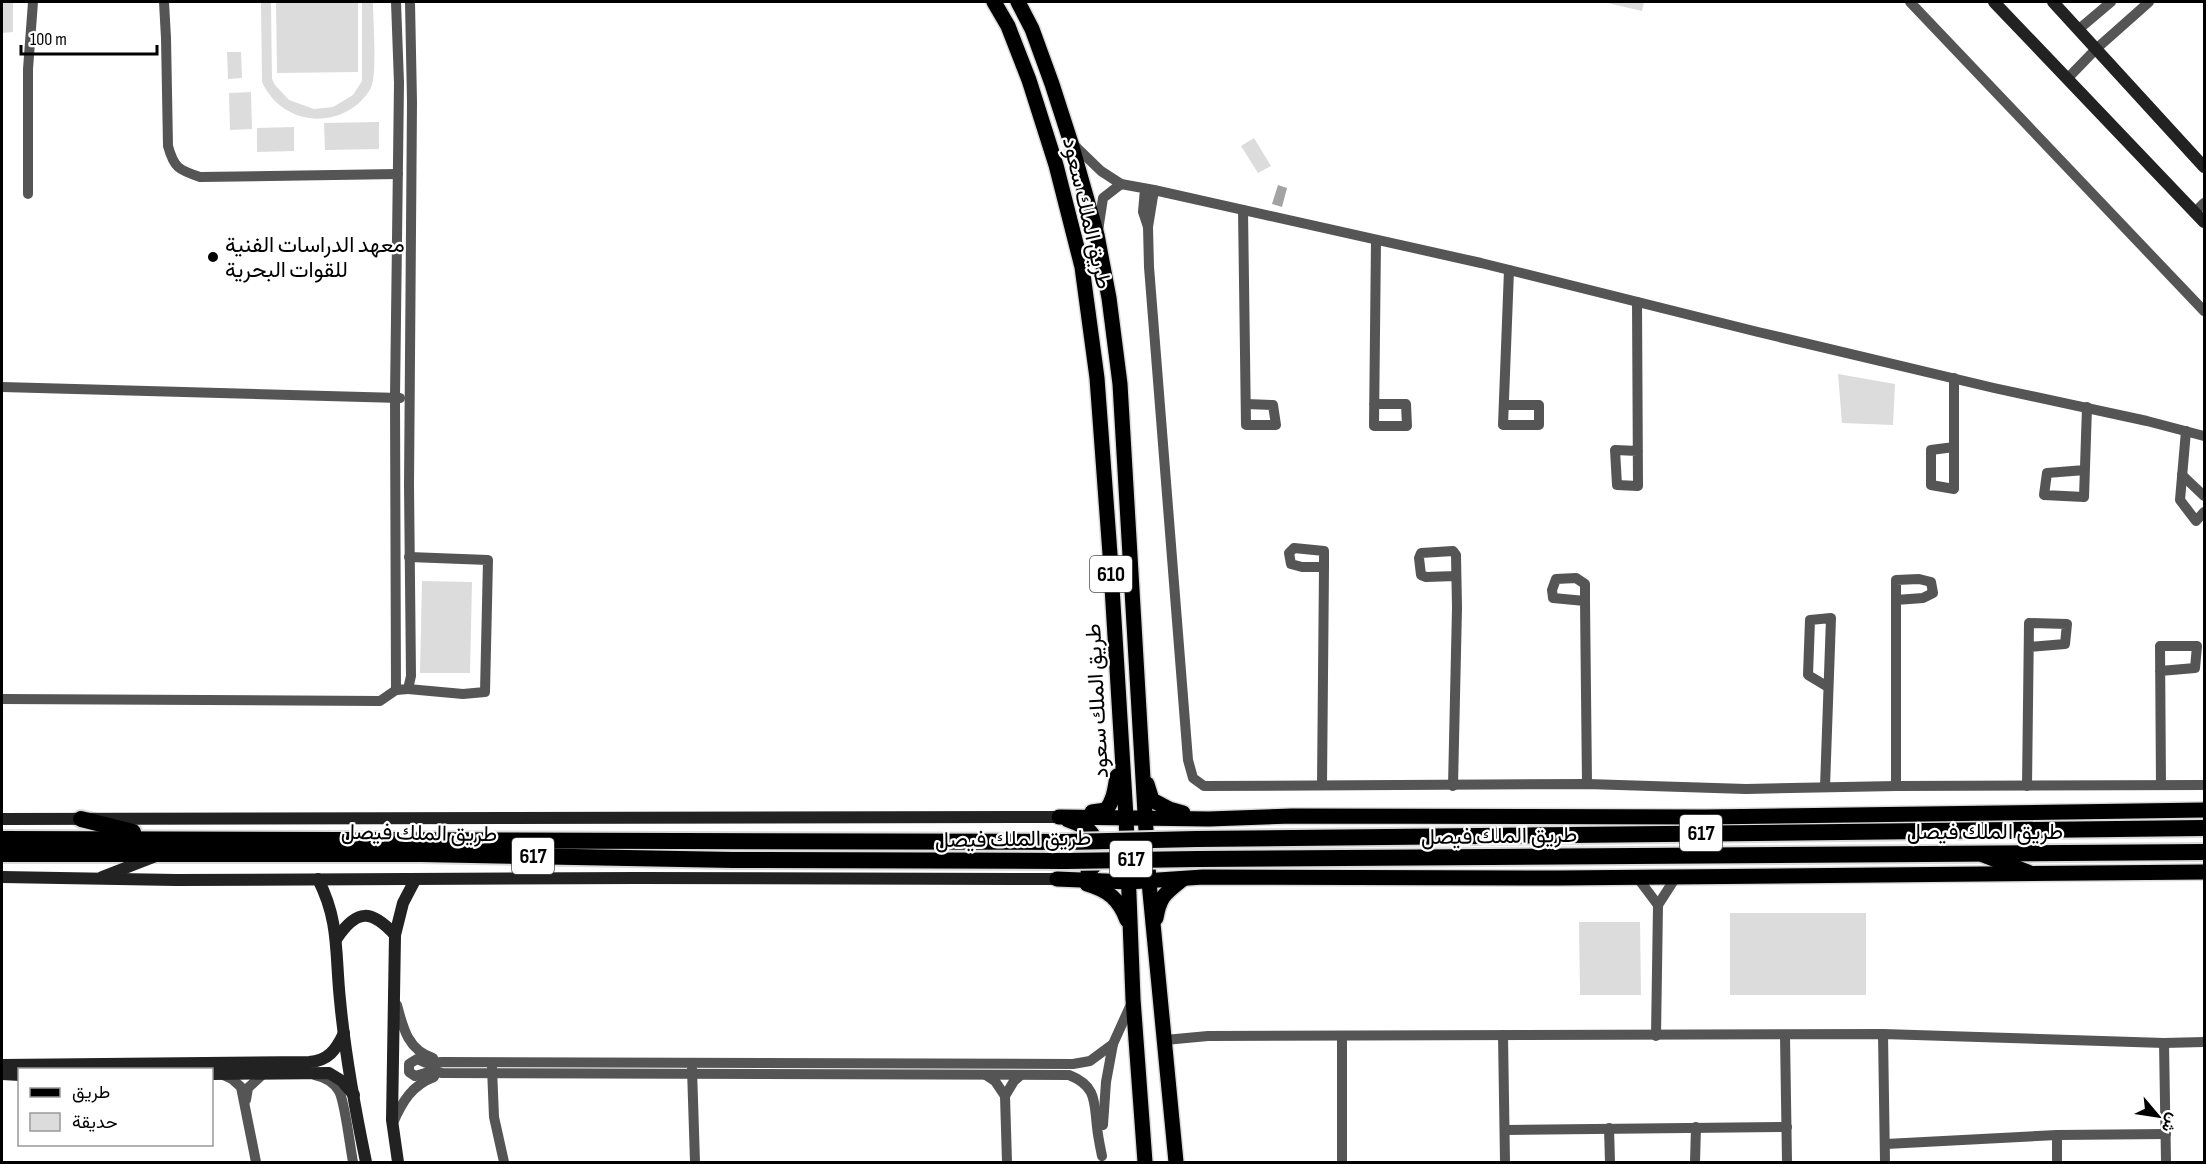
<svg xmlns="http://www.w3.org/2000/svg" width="2206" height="1164" font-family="'Sofia Sans Condensed',Vazirmatn,sans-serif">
<rect width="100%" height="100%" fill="#fff"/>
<!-- green -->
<g fill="#dcdcdc">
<path d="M 2,2 L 13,2 L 13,32 L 2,33 Z"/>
<path d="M 261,2 L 271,2 L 272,79 L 275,85 L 289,100 L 314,109 L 333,107 L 353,95 L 362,81 L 362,2 L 373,2 C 373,19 377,71 372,85 C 368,95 360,103 351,109 C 319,129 278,117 262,82 Z"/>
<path d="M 276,2 L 358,2 L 358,72 L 277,73 Z"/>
<path d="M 1603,2 L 1644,2 L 1642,11 Z"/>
<path d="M 227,52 L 241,52 L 242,78 L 228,79 Z"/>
<path d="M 251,92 L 252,129 L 230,130 L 229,93 Z"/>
<path d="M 379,122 L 379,149 L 325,150 L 324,123 Z"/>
<path d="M 294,127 L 294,151 L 257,152 L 257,128 Z"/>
<path d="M 1254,138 L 1271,166 L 1258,173 L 1241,146 Z"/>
<path d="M 1838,374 L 1895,384 L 1893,425 L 1842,423 Z"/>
<path d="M 422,581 L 472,582 L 470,673 L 420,673 Z"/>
<rect x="1730" y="913" width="136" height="82"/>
<path d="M 1579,922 L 1640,922 L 1641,995 L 1580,995 Z"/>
</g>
<!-- water -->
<path fill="#a3a3a3" d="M 1278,185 L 1287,188 L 1282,207 L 1272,204 Z"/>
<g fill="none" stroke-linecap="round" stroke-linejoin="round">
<!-- primary casing -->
<g stroke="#dbdbdb" stroke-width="18">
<g id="primary">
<path d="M 994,2 L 1008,26 L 1029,80 L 1056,165 L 1082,267 L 1097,378 L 1110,554 L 1126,817 L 1133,999 L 1145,1162"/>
<path d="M 1018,2 L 1032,29 L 1052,84 L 1071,143 L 1097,235 L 1109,298 L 1120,384 L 1149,882 L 1176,1162"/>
<path d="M 1147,784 L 1152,800 L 1169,809 L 1183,813"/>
<path d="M 1092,812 L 1106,810 C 1114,800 1115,788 1117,776"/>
<path d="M 1059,817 L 1209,819 L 1292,816 L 1705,817 L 2204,810"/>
<path d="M 1068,820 C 1097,830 1098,837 1093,867 L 1088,871"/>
<path d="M 1983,855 L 2028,872"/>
<path d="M 1057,879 L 1129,882 L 1203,877 L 1558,878 L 2204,872"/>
<path d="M 1087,884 C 1108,890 1119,899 1127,920"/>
<path d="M 1156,918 C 1160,895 1166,893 1183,879"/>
</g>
</g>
<!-- trunk casing -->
<g stroke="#dbdbdb" stroke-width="20">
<g id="trunk">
<path d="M 81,819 L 133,832"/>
<path d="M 2,839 L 1065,842"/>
<path d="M 1197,839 L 2204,828"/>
<path d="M 2,854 L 421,854 L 733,860 L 1065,861"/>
<path d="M 1198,859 L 2204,852"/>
</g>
</g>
<!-- minor -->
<g stroke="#555" stroke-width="10">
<path d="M 164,2 L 166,38 L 168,146 C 174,168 179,170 200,177 L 398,174"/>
<path d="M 396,2 L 399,83 L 395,397 L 396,690 L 408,689 L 411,676 L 409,485 L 412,102 L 410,2"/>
<path d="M 1910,2 L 2204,311"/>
<path d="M 2079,29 L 2111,2"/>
<path d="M 2067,79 L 2096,49 L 2149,2"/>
<path d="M 1073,144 L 1101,171 L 1121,184 L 1103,198 L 1098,231"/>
<path d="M 1121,184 L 1154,190 L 1148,227 L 1143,212 L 1145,189"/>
<path d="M 1154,190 L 1481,263 L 1758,332 L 1994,388 L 2147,421 L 2204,436"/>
<path d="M 28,194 L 28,69 L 33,2"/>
<path d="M 1243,210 L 1246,425 L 1276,425 L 1273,405 L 1246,404"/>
<path d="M 2195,212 L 2204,203"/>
<path d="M 1148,227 L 1149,267 L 1188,760 L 1193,778 L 1204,786 L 1587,784 L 1746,789 L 1896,786 L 2204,785"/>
<path d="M 1637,302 L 1638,486 L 1617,485 L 1615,450 L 1638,451"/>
<path d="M 2,387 L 400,398"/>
<path d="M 1374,404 L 1406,404 L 1407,426 L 1374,426 L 1376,240"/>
<path d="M 1504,405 L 1539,405 L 1539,425 L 1503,425 L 1509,270"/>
<path d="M 2186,431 L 2180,500 L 2196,521 L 2204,512"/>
<path d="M 1954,447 L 1931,450 L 1931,485 L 1954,489 L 1954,378"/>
<path d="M 2085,470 L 2047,473 L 2044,495 L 2084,497 L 2087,407"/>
<path d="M 2182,475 L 2204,496"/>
<path d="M 1896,600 L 1923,598 L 1933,593 L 1931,582 L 1919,579 L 1896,580 L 1896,786"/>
<path d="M 1585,601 L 1553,598 L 1552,590 L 1556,579 L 1576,578 L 1585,584 L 1585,601 L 1587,784"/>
<path d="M 2160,671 L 2195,668 L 2197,646 L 2160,646 L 2161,785"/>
<path d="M 408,689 L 463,694 L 485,692 L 488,560 L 409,557"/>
<path d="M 2,699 L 380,701 L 396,690"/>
<path d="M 1322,785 L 1324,567 L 1324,551 L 1294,548 L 1289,553 L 1291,564 L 1302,567 L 1324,567"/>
<path d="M 1453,786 L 1457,608 L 1456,555 L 1453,551 L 1421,553 L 1419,558 L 1421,575 L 1426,577 L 1456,576"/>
<path d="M 2027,786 L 2029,623 L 2067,624 L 2065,644 L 2029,647"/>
<path d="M 1825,787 L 1831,618 L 1810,620 L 1808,675 L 1828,687"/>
<path d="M 1637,877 L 1658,905"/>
<path d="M 397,1005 C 403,1028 408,1050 433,1058"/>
<path d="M 1883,1034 L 1885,1162"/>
<path d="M 1503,1035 L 1505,1162"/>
<path d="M 1656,1036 L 1658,905 L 1676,877"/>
<path d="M 1785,1036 L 1787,1162"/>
<path d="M 1342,1037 L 1342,1162"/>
<path d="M 1165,1040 L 1208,1036 L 1883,1034 L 2164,1043 L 2204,1042"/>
<path d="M 2164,1043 L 2166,1162"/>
<path d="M 492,1068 L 494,1117 L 504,1162"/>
<path d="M 692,1069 L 695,1162"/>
<path d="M 221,1074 L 232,1079 L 241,1087 L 256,1162"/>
<path d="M 315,1075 C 324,1077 334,1082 339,1091 C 345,1102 350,1147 353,1162"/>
<path d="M 986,1075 L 995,1081 L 1005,1096"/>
<path d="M 246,1100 L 248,1088 L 263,1074"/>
<path d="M 393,1123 C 402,1102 412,1085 434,1077"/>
<path d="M 1103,1125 L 1106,1082 L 1113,1044 L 1132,1002"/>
<path d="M 1609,1128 L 1610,1162"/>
<path d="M 1505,1130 L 1787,1127"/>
<path d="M 1886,1144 L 2057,1135"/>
<path d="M 1102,1156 C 1100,1146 1098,1137 1097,1127 C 1094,1102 1097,1086 1069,1075 L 442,1073 L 432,1071 L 415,1076 L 409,1072 L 409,1064 L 417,1059 L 426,1063 L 442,1062 L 1073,1064 L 1090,1061 L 1113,1044"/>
<path d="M 1007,1162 L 1005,1096 L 1014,1081 L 1021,1075"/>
<path d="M 1695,1162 L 1696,1127"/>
<path d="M 2057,1162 L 2057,1135 L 2166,1134"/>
</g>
<!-- secondary -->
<g stroke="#222" stroke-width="12">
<path d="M 1994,2 L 2204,222"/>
<path d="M 2053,2 L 2204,167"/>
<path d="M 2,819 L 1059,817"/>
<path d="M 2,877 L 176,880 L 637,878 L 1057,879"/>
<path d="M 102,877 L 156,856"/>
<path d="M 318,879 C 340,922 335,954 340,1000 C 345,1054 355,1109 366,1162"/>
<path d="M 337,938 C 357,909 371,909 395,935"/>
<path d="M 2,1065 L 309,1062 C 328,1061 336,1050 344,1033"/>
<path d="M 2,1074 L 20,1075"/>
<path d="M 212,1074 L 329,1073 L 342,1081 L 354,1095"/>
<path d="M 398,1162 L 392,1120 L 395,935 L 403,903 L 415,880"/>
</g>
<!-- primary -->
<use href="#primary" stroke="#000" stroke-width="15"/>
<!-- trunk -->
<use href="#trunk" stroke="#000" stroke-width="16"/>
<!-- trunk-bridge casing -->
<g stroke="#dbdbdb" stroke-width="20" stroke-linecap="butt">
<g id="trunk-bridge">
<path d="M 1065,842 L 1197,839"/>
<path d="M 1065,861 L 1198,859"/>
</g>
</g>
<!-- trunk-bridge -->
<use href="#trunk-bridge" stroke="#000" stroke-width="16"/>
</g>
<!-- markers -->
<circle fill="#000" stroke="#fff" stroke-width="2" cx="213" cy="257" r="6"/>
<g text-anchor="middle" stroke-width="4.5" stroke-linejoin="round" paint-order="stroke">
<!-- shield labels -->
<g fill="#fff" stroke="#4c4c4c" stroke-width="1.5">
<rect x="1090" y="556" width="42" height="36" rx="4.5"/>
<rect x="1680" y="815" width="42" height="36" rx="4.5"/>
<rect x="512" y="838" width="42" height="36" rx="4.5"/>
<rect x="1110" y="841" width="42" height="36" rx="4.5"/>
</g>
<g font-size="21" font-weight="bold" fill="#000">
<text x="1111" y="581">610</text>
<text x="1701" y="840">617</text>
<text x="533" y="863">617</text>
<text x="1131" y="866">617</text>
</g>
<!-- street labels -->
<g font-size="22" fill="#000" stroke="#fff">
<text transform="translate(1088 213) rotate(77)" y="8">طريق الملك سعود</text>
<text transform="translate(1096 701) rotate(-93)" y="8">طريق الملك سعود</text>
<text x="1985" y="839">طريق الملك فيصل</text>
<text transform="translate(419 832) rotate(1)" y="8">طريق الملك فيصل</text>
<text transform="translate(1499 835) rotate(-1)" y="8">طريق الملك فيصل</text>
<text transform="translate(1013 838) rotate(-1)" y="8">طريق الملك فيصل</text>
</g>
<!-- poi labels -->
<g font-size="22" fill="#000" stroke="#fff" text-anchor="start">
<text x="225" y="252">معهد الدراسات الفنية<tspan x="225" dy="25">للقوات البحرية</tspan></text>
</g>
</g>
<!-- border -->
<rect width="2206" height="1164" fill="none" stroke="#000000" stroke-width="6"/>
<!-- legend -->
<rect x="18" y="1068" width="195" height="78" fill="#ffffff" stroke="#999999" stroke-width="1.5"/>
<rect x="30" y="1088" width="30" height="9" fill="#000000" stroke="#999999" stroke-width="1.5"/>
<text x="72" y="1098" font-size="18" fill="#000000">طريق</text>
<rect x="30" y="1113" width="30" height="18" fill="#dcdcdc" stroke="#999999" stroke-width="1.5"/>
<text x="72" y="1128" font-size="18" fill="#000000">حديقة</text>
<!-- north arrow -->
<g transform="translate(2158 1116) rotate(119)" stroke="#ffffff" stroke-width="4.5" paint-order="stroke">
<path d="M0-4.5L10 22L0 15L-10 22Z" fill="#000000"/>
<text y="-9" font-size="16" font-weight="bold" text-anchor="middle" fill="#000000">ش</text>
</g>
<!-- scale -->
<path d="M21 45v9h136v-9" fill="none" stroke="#000000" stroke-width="3"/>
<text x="30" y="45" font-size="18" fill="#000000" stroke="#ffffff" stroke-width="4.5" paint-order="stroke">100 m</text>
</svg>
